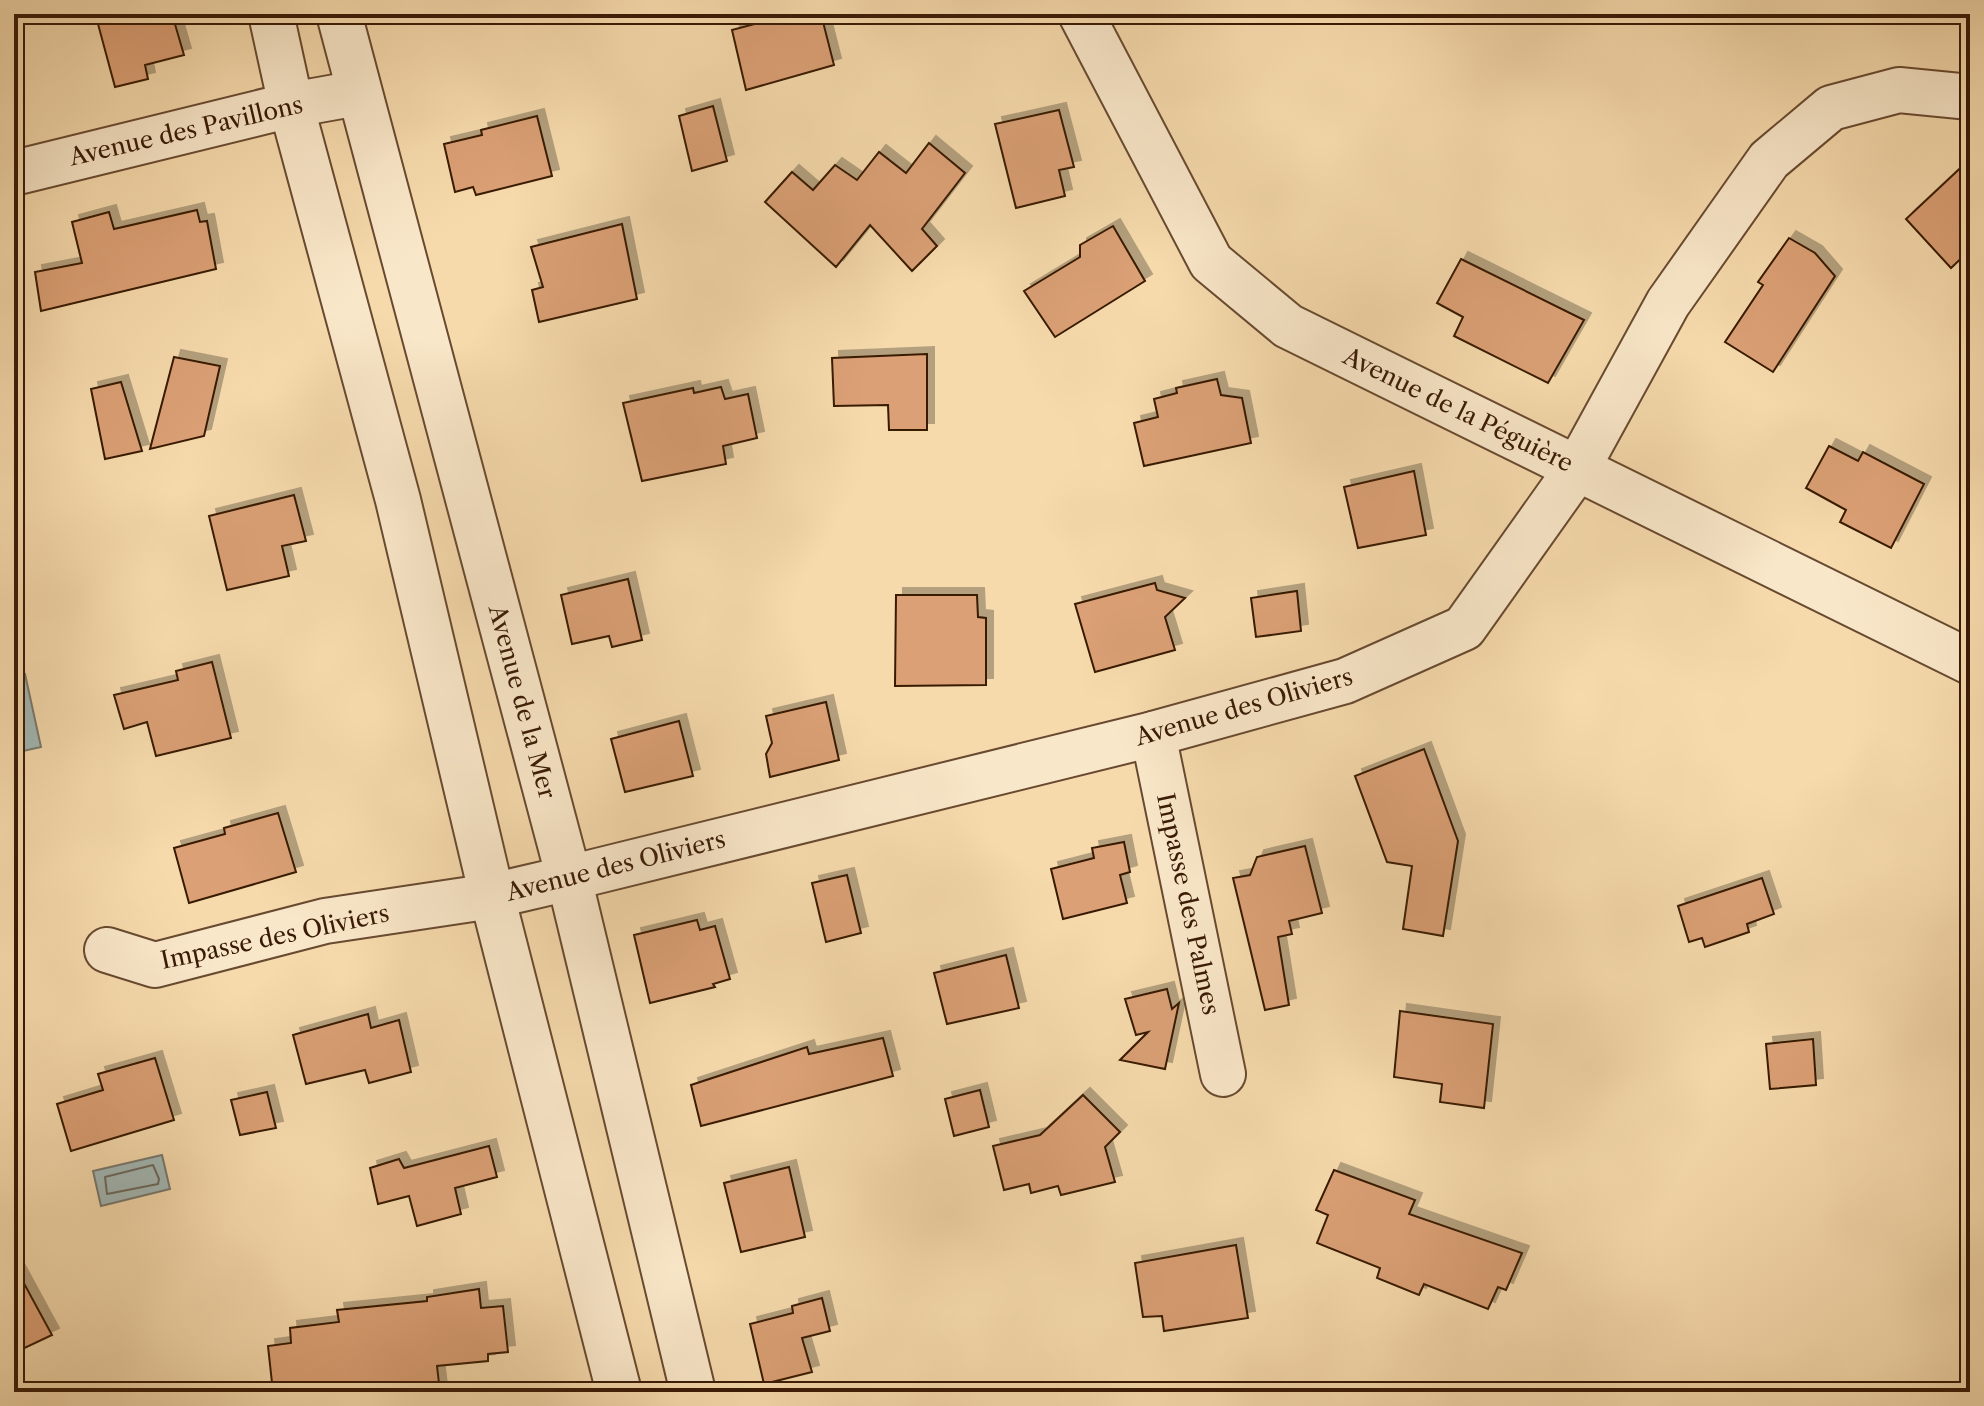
<svg xmlns="http://www.w3.org/2000/svg" width="1984" height="1406" font-family="'Libre Caslon Text',serif">
<defs>
<filter id="shadow"><feDropShadow dx="7" dy="-7" stdDeviation="0" flood-color="#0004"/></filter>
</defs>
<rect width="100%" height="100%" fill="#f6daac"/>
<filter id="stains"><feTurbulence type="fractalNoise" baseFrequency=".0025" numOctaves="4"/><feColorMatrix values="0 0 0 0 .2 0 0 0 0 .09 0 0 0 0 .02 0 0 0 .5 -.17"/></filter>
<radialGradient id="worn" r=".72"><stop offset=".6" stop-color="#630" stop-opacity="0"/><stop offset="1" stop-color="#630" stop-opacity=".3"/></radialGradient>
<!-- water -->
<g fill="#a2b8b5" stroke="#78796f" stroke-width="2">
<path d="M 25,674 L 41,747 L 14,753 L 14,677 Z"/>
<path d="M 162,1155 L 170,1189 L 101,1206 L 93,1171 Z"/>
</g>
<g fill="none" stroke-linecap="round" stroke-linejoin="round">
<!-- shore -->
<path stroke="#6e695e" stroke-width="2" d="M 153,1165 L 159,1179 L 158,1184 L 107,1194 L 105,1177 Z"/>
</g>
<!-- building -->
<g fill="#dba075" stroke="#391a06" stroke-width="2" filter="url(#shadow)">
<path d="M 136,14 L 172,14 L 184,55 L 145,65 L 148,79 L 115,87 L 98,24 Z"/>
<path d="M 792,14 L 821,14 L 834,65 L 746,90 L 732,30 Z"/>
<path d="M 713,106 L 727,161 L 692,171 L 679,116 Z"/>
<path d="M 1059,110 L 1074,167 L 1059,170 L 1065,196 L 1016,208 L 995,124 Z"/>
<path d="M 537,116 L 552,176 L 476,195 L 473,187 L 455,192 L 444,144 L 482,135 L 481,130 Z"/>
<path d="M 929,143 L 965,173 L 922,229 L 937,246 L 912,271 L 870,225 L 836,267 L 765,202 L 792,172 L 813,190 L 835,165 L 857,180 L 879,152 L 906,173 Z"/>
<path d="M 1970,159 L 1970,250 L 1951,268 L 1906,219 Z"/>
<path d="M 197,210 L 200,222 L 207,221 L 216,269 L 41,311 L 35,272 L 82,263 L 72,222 L 109,212 L 114,229 Z"/>
<path d="M 622,224 L 637,299 L 539,322 L 532,290 L 543,287 L 531,247 Z"/>
<path d="M 1113,226 L 1145,281 L 1055,337 L 1024,291 L 1080,257 L 1080,245 Z"/>
<path d="M 1789,238 L 1815,253 L 1835,276 L 1773,372 L 1725,342 L 1763,285 L 1758,282 Z"/>
<path d="M 1461,259 L 1584,320 L 1548,383 L 1454,336 L 1463,317 L 1437,303 Z"/>
<path d="M 927,354 L 927,430 L 889,430 L 888,405 L 834,406 L 832,358 Z"/>
<path d="M 174,357 L 220,366 L 204,436 L 150,449 Z"/>
<path d="M 1217,379 L 1221,395 L 1242,398 L 1251,443 L 1144,466 L 1134,423 L 1158,417 L 1154,399 L 1177,393 L 1176,388 Z"/>
<path d="M 121,382 L 142,451 L 105,459 L 91,389 Z"/>
<path d="M 721,387 L 725,399 L 748,394 L 757,438 L 723,446 L 726,464 L 642,481 L 623,403 L 693,388 L 694,393 Z"/>
<path d="M 1829,446 L 1858,461 L 1863,452 L 1924,484 L 1891,548 L 1840,522 L 1846,510 L 1806,488 Z"/>
<path d="M 1414,471 L 1426,535 L 1358,548 L 1344,487 Z"/>
<path d="M 294,495 L 306,541 L 282,546 L 289,576 L 227,590 L 209,516 Z"/>
<path d="M 628,579 L 642,640 L 612,647 L 609,636 L 572,644 L 561,595 Z"/>
<path d="M 1155,583 L 1157,590 L 1185,598 L 1165,617 L 1175,650 L 1095,672 L 1075,604 Z"/>
<path d="M 1297,591 L 1301,631 L 1256,637 L 1251,598 Z"/>
<path d="M 896,595 L 977,595 L 978,617 L 986,618 L 986,685 L 895,686 Z"/>
<path d="M 212,662 L 231,738 L 156,756 L 147,722 L 124,729 L 114,695 L 178,680 L 176,671 Z"/>
<path d="M 826,702 L 839,760 L 770,777 L 766,754 L 772,743 L 766,716 Z"/>
<path d="M 679,721 L 693,776 L 625,792 L 611,739 Z"/>
<path d="M 1424,749 L 1458,841 L 1443,936 L 1403,929 L 1412,866 L 1387,862 L 1355,776 Z"/>
<path d="M 278,813 L 296,872 L 189,903 L 174,848 L 225,834 L 224,828 Z"/>
<path d="M 1124,842 L 1130,872 L 1120,875 L 1127,903 L 1063,919 L 1051,869 L 1094,858 L 1092,848 Z"/>
<path d="M 1305,846 L 1322,913 L 1289,921 L 1292,934 L 1278,937 L 1289,1005 L 1265,1010 L 1233,878 L 1250,875 L 1257,857 Z"/>
<path d="M 847,875 L 861,933 L 826,942 L 812,883 Z"/>
<path d="M 1762,878 L 1774,914 L 1747,924 L 1749,932 L 1705,947 L 1702,938 L 1689,942 L 1678,906 Z"/>
<path d="M 697,920 L 700,930 L 715,926 L 730,979 L 713,984 L 715,987 L 650,1003 L 634,935 Z"/>
<path d="M 1006,955 L 1019,1008 L 947,1024 L 934,973 Z"/>
<path d="M 1167,989 L 1172,1009 L 1179,1003 L 1165,1069 L 1120,1060 L 1148,1032 L 1136,1035 L 1125,999 Z"/>
<path d="M 1400,1011 L 1493,1024 L 1484,1108 L 1440,1102 L 1442,1084 L 1394,1077 Z"/>
<path d="M 368,1014 L 371,1028 L 399,1020 L 411,1072 L 369,1083 L 365,1070 L 306,1084 L 293,1035 Z"/>
<path d="M 883,1038 L 893,1076 L 701,1126 L 691,1085 L 807,1047 L 809,1054 Z"/>
<path d="M 1813,1039 L 1816,1085 L 1770,1089 L 1766,1044 Z"/>
<path d="M 155,1058 L 174,1120 L 71,1151 L 57,1104 L 103,1090 L 98,1074 Z"/>
<path d="M 980,1090 L 989,1127 L 954,1136 L 945,1099 Z"/>
<path d="M 267,1092 L 276,1128 L 240,1135 L 231,1100 Z"/>
<path d="M 1083,1095 L 1120,1132 L 1105,1147 L 1115,1182 L 1061,1195 L 1058,1186 L 1031,1193 L 1029,1184 L 1004,1190 L 993,1146 L 1040,1135 Z"/>
<path d="M 489,1146 L 497,1177 L 455,1188 L 461,1214 L 417,1226 L 409,1196 L 378,1204 L 370,1168 L 399,1159 L 404,1168 Z"/>
<path d="M 789,1167 L 805,1237 L 741,1252 L 724,1183 Z"/>
<path d="M 1334,1170 L 1415,1200 L 1409,1214 L 1522,1253 L 1506,1290 L 1498,1287 L 1488,1309 L 1424,1284 L 1419,1295 L 1377,1278 L 1380,1268 L 1317,1243 L 1328,1215 L 1316,1210 Z"/>
<path d="M 1236,1245 L 1248,1318 L 1164,1331 L 1162,1316 L 1143,1317 L 1135,1263 Z"/>
<path d="M 14,1265 L 52,1335 L 14,1353 Z"/>
<path d="M 479,1289 L 481,1308 L 503,1306 L 508,1352 L 488,1354 L 488,1361 L 437,1366 L 440,1392 L 273,1392 L 268,1346 L 291,1343 L 290,1328 L 339,1322 L 337,1310 L 427,1301 L 427,1297 Z"/>
<path d="M 822,1298 L 830,1331 L 802,1338 L 812,1372 L 764,1384 L 750,1324 L 793,1313 L 792,1306 Z"/>
</g>
<g fill="none" stroke-linecap="round" stroke-linejoin="round">
<!-- minor casing -->
<g stroke="#684a30" stroke-width="48">
<g id="minor">
<path d="M 1081,14 L 1211,262 L 1288,326 L 1970,662"/>
<path d="M 14,173 L 291,105 L 358,93"/>
<path d="M 1153,734 L 1223,1074"/>
<path d="M 107,950 L 155,965 L 325,921 L 492,896 L 569,878 L 1153,734 L 1345,681 L 1464,628 L 1577,469 L 1668,303 L 1769,160 L 1831,108 L 1899,90 L 1970,97"/>
</g>
</g>
<!-- tertiary casing -->
<g stroke="#684a30" stroke-width="48">
<g id="tertiary">
<path d="M 271,14 L 291,105 L 398,500 L 492,896 L 619,1392"/>
<path d="M 339,14 L 569,878 L 693,1392"/>
</g>
</g>
<!-- minor -->
<use href="#minor" stroke="#f9e7c9" stroke-width="44"/>
<!-- tertiary -->
<use href="#tertiary" stroke="#f9e7c9" stroke-width="44"/>
</g>
<g text-anchor="middle" stroke-width="6" stroke-linejoin="round" paint-order="stroke">
<!-- street labels -->
<g font-size="24" fill="#391a06" stroke="#f9e7c9">
<text transform="translate(186 131) rotate(-13)" y="8">Avenue des Pavillons</text>
<text transform="translate(1458 410) rotate(26)" y="8">Avenue de la Péguière</text>
<text transform="translate(522 702) rotate(75)" y="8">Avenue de la Mer</text>
<text transform="translate(1244 707) rotate(-16)" y="8">Avenue des Oliviers</text>
<text transform="translate(616 866) rotate(-14)" y="8">Avenue des Oliviers</text>
<text transform="translate(1188 904) rotate(78)" y="8">Impasse des Palmes</text>
<text transform="translate(275 937) rotate(-12)" y="8">Impasse des Oliviers</text>
</g>
</g>
<!-- margin -->
<rect width="1984" height="1406" fill="none" stroke="#f6daac" stroke-width="48"/>
<rect x="16" y="16" width="1952" height="1374" fill="none" stroke="#391a06" stroke-width="4"/>
<rect x="24" y="24" width="1936" height="1358" fill="none" stroke="#391a06" stroke-width="2"/>
<rect width="100%" height="100%" filter="url(#stains)"/>
<rect width="100%" height="100%" fill="url(#worn)"/>
</svg>
